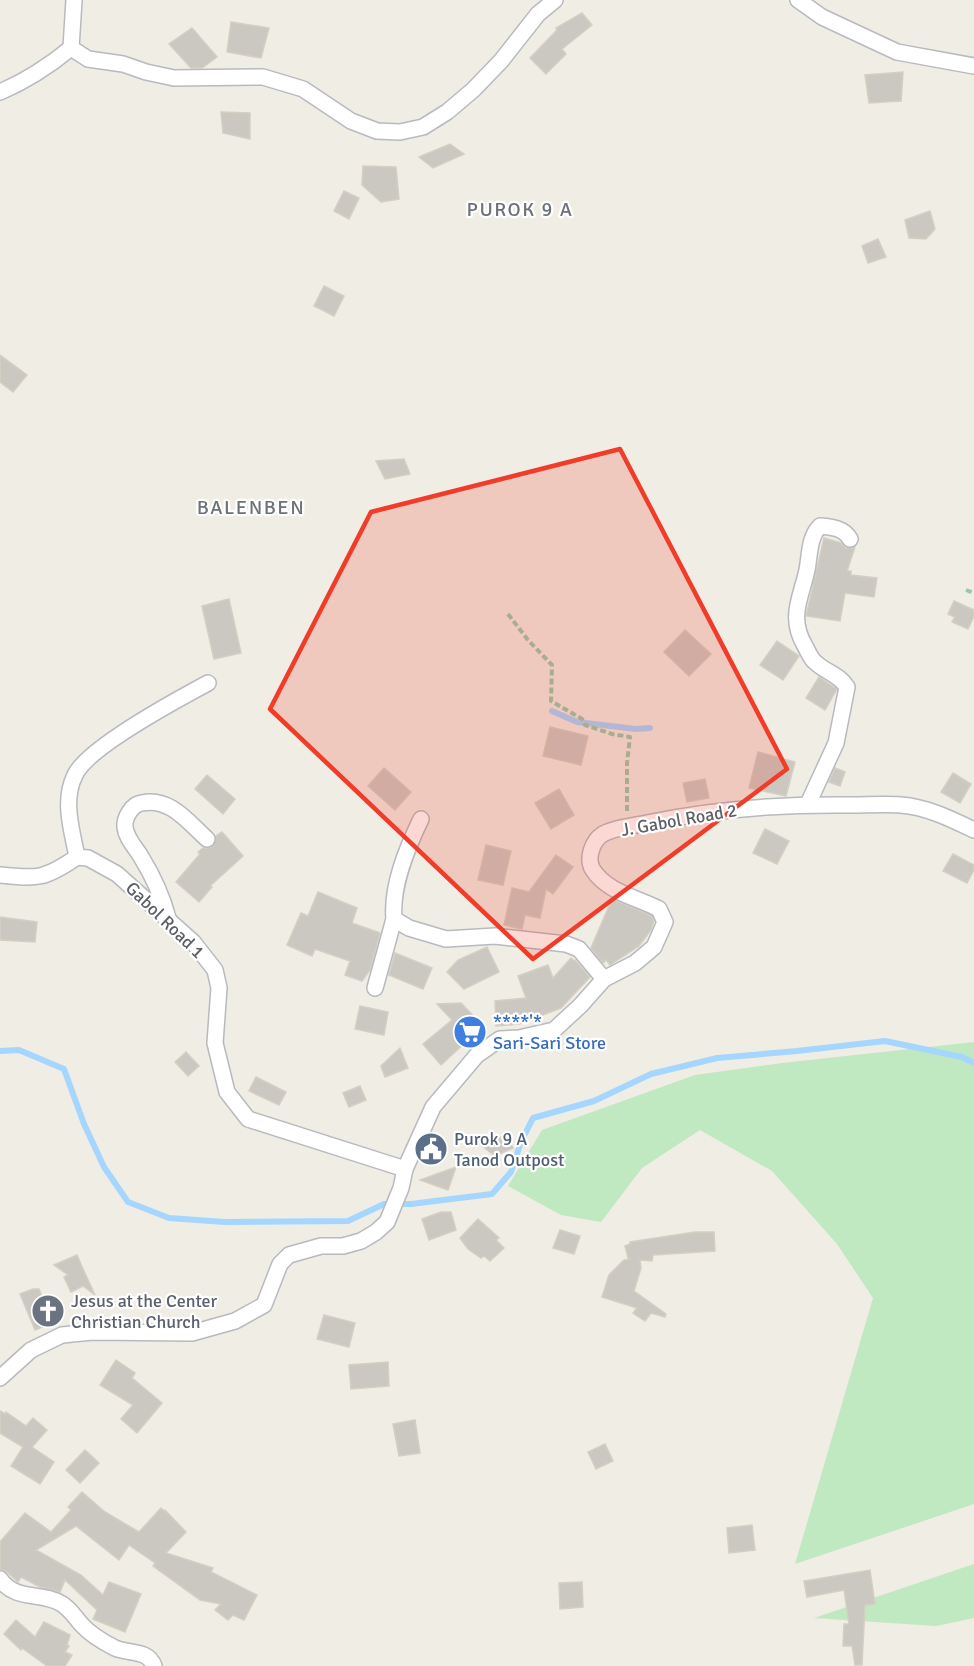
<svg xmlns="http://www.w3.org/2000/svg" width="974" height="1666" font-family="Signika,sans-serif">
<rect width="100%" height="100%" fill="#efede4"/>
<!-- green -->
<g fill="#c0e8c1">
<path d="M 974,1042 L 974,1504 L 795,1564 L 873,1298 L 837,1244 L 772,1171 L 700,1130 L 642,1168 L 601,1222 L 561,1215 L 508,1186 L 542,1130 L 695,1075 L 782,1063 Z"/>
<path d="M 974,1564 L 974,1618 L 936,1626 L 814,1618 Z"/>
</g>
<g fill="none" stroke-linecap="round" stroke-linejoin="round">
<!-- stream -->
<g stroke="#a5d6ff" stroke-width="6">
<path d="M 552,711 L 577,722 L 636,729 L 650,728"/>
<path d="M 0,1051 L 19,1050 L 64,1069 L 84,1124 L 104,1167 L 128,1202 L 169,1218 L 225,1222 L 348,1221 L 384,1204 L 411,1204 L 492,1194 L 511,1172 L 521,1142 L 533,1118 L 594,1101 L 651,1074 L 717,1058 L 797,1051 L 885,1041 L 962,1057 L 974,1063"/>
</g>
</g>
<!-- building -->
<g fill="#cac8c1" stroke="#d4cfc2" stroke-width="1.5">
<path d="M 582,13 L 592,25 L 562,49 L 566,54 L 546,74 L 530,58 L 557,30 L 556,28 Z"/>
<path d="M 231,22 L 269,28 L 261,58 L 227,52 Z"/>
<path d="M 192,28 L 217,57 L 202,68 L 191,68 L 169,44 Z"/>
<path d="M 903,72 L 901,101 L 869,103 L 865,75 Z"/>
<path d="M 221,112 L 250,113 L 250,139 L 223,133 Z"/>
<path d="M 450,144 L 464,154 L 433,168 L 419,157 Z"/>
<path d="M 363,166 L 396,167 L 399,199 L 381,202 L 362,185 Z"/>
<path d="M 344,191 L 359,198 L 349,219 L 334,211 Z"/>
<path d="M 930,211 L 935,229 L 926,239 L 909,238 L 905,220 Z"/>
<path d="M 878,239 L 886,257 L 868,263 L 862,246 Z"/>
<path d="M 324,286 L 344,296 L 334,316 L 314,306 Z"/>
<path d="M 0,355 L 27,375 L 13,392 L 0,382 Z"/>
<path d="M 404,459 L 410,474 L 385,479 L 376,461 Z"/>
<path d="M 824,538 L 841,543 L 846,548 L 855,547 L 847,571 L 851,571 L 851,575 L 877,578 L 874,597 L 845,593 L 840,621 L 806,616 Z"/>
<path d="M 229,599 L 241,653 L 214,659 L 202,606 Z"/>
<path d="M 954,601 L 974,610 L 974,616 L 968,629 L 952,622 L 955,617 L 948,614 Z"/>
<path d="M 685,630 L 711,654 L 689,676 L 664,652 Z"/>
<path d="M 777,641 L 799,656 L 783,680 L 760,665 Z"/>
<path d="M 819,677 L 837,689 L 825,710 L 806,698 Z"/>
<path d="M 550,727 L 588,736 L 581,765 L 543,756 Z"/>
<path d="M 758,752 L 795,762 L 786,796 L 749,788 Z"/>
<path d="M 384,768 L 411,792 L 395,810 L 368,786 Z"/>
<path d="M 835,768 L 845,772 L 840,786 L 829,782 Z"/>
<path d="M 953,773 L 971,784 L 960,803 L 941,792 Z"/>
<path d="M 207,775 L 235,799 L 223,814 L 195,789 Z"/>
<path d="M 705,779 L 709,798 L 687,802 L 683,783 Z"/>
<path d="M 559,789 L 574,815 L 551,829 L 535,803 Z"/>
<path d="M 765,829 L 789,841 L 777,864 L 753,853 Z"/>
<path d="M 222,832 L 243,856 L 210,886 L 212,887 L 199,902 L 176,882 L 200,854 L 198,852 L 203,848 L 209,848 L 214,845 L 216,836 Z"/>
<path d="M 486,845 L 511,851 L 503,885 L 478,880 Z"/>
<path d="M 953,854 L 974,865 L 974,870 L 967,883 L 943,871 Z"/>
<path d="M 556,855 L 573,867 L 553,894 L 546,889 L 540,918 L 525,915 L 522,929 L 504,925 L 512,888 L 529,892 Z"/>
<path d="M 318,892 L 357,908 L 352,923 L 380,933 L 370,970 L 362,981 L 345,975 L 350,961 L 315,949 L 312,956 L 287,945 L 301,913 L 308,916 Z"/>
<path d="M 612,899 L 652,916 L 654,921 L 651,930 L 639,946 L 610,965 L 606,960 L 603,963 L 591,948 Z"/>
<path d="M 0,917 L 37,922 L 35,942 L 0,940 Z"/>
<path d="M 487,947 L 499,972 L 464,989 L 447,972 L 458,960 Z"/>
<path d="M 395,953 L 432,968 L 423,989 L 389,975 Z"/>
<path d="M 571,958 L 574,961 L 575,960 L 590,977 L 561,1008 L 519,1024 L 496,1026 L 495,1001 L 526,998 L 518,976 L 548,965 L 553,978 Z"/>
<path d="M 461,1003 L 483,1026 L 441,1065 L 423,1044 L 452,1020 L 437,1004 Z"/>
<path d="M 360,1006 L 388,1012 L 384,1035 L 355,1029 Z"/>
<path d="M 400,1048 L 408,1068 L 385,1077 L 381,1066 Z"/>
<path d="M 186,1052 L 199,1066 L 188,1076 L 175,1062 Z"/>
<path d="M 256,1077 L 286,1092 L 279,1105 L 249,1091 Z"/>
<path d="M 360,1086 L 366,1100 L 349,1107 L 343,1093 Z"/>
<path d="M 430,1137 L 445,1143 L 438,1160 L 423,1153 Z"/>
<path d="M 491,1137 L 508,1137 L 513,1148 L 495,1156 L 478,1143 Z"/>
<path d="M 456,1167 L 448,1190 L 420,1180 Z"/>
<path d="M 441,1212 L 451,1212 L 456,1230 L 429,1240 L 422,1219 Z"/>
<path d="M 478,1219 L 499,1238 L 496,1240 L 504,1248 L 490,1261 L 484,1256 L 481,1258 L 468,1249 L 460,1238 Z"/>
<path d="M 560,1230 L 580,1236 L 574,1254 L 553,1248 Z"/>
<path d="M 695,1232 L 714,1232 L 715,1251 L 653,1255 L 652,1261 L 640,1260 L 641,1268 L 634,1291 L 666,1314 L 665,1317 L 651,1313 L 645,1321 L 633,1313 L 637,1308 L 602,1297 L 609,1275 L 624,1260 L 630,1259 L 628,1258 L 625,1246 L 630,1244 L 630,1242 Z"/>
<path d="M 77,1255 L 83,1269 L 95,1295 L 83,1286 L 71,1292 L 64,1277 L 68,1275 L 54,1265 Z"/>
<path d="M 33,1289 L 39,1289 L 52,1323 L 35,1330 L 20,1294 Z"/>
<path d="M 324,1315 L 355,1323 L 349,1347 L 317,1339 Z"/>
<path d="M 116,1360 L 135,1373 L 132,1378 L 162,1403 L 137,1433 L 121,1419 L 133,1405 L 100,1385 Z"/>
<path d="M 388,1362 L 389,1386 L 351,1389 L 349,1365 Z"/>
<path d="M 0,1411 L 5,1414 L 6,1412 L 26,1426 L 33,1418 L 47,1430 L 32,1447 L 54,1462 L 40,1484 L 11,1466 L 23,1447 L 0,1433 Z"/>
<path d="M 415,1420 L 420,1453 L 399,1456 L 393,1424 Z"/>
<path d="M 605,1444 L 613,1461 L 596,1469 L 588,1452 Z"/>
<path d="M 85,1450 L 99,1463 L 80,1483 L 66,1470 Z"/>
<path d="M 82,1492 L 105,1512 L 139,1532 L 161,1508 L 164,1511 L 165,1510 L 186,1532 L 166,1553 L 213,1568 L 211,1572 L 257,1595 L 244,1620 L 233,1615 L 228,1620 L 215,1610 L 221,1604 L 200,1600 L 153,1566 L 155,1563 L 129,1545 L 119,1560 L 76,1526 L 36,1550 L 81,1575 L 103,1595 L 109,1582 L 141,1594 L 125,1632 L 93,1619 L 97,1610 L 65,1580 L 60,1592 L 40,1587 L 21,1577 L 18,1582 L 7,1572 L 0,1569 L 0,1542 L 25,1513 L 51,1532 L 71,1510 L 68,1507 Z"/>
<path d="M 752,1525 L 755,1550 L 729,1553 L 727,1528 Z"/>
<path d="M 870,1570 L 875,1604 L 865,1605 L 862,1665 L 855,1665 L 852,1646 L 843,1646 L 844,1624 L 849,1624 L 844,1590 L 807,1597 L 804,1581 Z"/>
<path d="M 582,1582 L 583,1607 L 560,1609 L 559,1583 Z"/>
<path d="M 16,1620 L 35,1637 L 44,1622 L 70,1635 L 67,1645 L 69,1646 L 65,1652 L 72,1655 L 65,1666 L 47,1666 L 22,1648 L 21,1650 L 4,1634 Z"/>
</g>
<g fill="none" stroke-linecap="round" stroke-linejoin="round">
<!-- minor casing -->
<g stroke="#b7babf" stroke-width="18">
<g id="minor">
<path d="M 798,0 L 822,17 L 897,52 L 974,66"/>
<path d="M 71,48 L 88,59 L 123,64 L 146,72 L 174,78 L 263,77 L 303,89 L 351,121 L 377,131 L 400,132 L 423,127 L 447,112 L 473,90 L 501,61 L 538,14 L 555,0"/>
<path d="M 71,48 L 74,0"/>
<path d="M 0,92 C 26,81 49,66 71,48"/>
<path d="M 208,683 C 180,698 87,748 75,775 C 62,801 72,830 77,857 L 88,858 L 117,874 L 193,942 L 215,970 L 219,988 L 215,1043 L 227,1092 L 248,1119 L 405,1169"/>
<path d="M 808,804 L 836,743 L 847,687 C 839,674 825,672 815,662 C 810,658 808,651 805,646 C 788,617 801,598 807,570 C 810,554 809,537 820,526 C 832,527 844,528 850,539"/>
<path d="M 421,819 C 407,848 391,886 394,919 L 409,928 L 446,939 L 495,936 L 566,944 L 579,949 L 604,979"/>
<path d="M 0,875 C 38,879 45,879 77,857"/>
<path d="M 168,918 C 162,895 153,876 140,855 C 135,847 126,838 125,827 C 124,818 132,804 142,803 C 170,797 188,822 207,839"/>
<path d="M 375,988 L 394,919"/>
<path d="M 0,1378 L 31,1350 L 62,1335 L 92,1332 L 192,1333 L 235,1321 L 264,1305 L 280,1264 L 289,1255 L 321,1246 L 343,1246 L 361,1241 L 376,1232 L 387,1222 L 401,1188 L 405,1169 L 433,1107 L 477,1055 L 500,1039 L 519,1038 L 554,1030 L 581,1005 L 604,979 L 635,963 L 654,947 L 665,922 L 659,909 C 638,898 607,892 593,870 C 586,859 592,841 603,834 C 615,827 634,826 647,823 C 714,809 782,804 851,805 C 867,805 884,804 901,805 C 927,807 951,819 974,830"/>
<path d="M 0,1579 C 16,1602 41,1591 62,1604 C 70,1609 75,1617 81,1624 C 90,1634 103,1642 115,1648 C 128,1654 148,1649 154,1666"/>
</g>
</g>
<!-- path -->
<g stroke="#98c9a7" stroke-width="4" stroke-dasharray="6 3" stroke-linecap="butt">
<path d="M 966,590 L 974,593"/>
<path d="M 508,614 L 528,640 L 552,665 L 551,701 L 582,719 L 585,725 L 612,734 L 630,737 L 627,763 L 627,811"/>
</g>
<!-- minor -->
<use href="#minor" stroke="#fff" stroke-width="15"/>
</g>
<!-- marked area -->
<path fill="#f03c29" fill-opacity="0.2" stroke="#f03c29" stroke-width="4.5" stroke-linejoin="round" d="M 620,449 L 787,769 L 533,959 L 270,709 L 371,512 Z"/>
<!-- icons -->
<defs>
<g id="supermarket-disc" transform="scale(1.725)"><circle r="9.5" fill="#3f7fe0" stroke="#fff"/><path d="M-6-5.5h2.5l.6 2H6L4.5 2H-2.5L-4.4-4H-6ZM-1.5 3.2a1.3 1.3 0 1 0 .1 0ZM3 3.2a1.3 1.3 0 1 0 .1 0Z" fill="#fff"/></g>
<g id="civic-disc" transform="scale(1.725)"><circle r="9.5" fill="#5c6f8a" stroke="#fff"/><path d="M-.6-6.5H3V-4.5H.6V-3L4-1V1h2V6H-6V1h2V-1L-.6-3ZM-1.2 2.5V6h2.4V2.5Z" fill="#fff"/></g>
<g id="church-disc" transform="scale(1.725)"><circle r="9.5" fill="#6b7280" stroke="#fff"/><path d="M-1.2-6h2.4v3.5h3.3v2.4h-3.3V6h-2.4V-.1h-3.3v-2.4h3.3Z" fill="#fff"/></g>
</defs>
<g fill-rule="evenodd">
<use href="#supermarket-disc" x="470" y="1032"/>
<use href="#civic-disc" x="431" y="1149"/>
<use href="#church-disc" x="48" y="1311"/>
</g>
<g text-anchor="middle" stroke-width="4.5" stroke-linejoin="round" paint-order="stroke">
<!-- street labels -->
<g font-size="18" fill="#5c6066" stroke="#fff">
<text transform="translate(679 820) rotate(-10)" y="6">J. Gabol Road 2</text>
<text transform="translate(165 920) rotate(44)" y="6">Gabol Road 1</text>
</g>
<!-- shop labels -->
<g font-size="18" fill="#366cbe" stroke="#fff" text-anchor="start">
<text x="493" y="1028">****'*<tspan x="493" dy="21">Sari-Sari Store</tspan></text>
</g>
<!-- service labels -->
<g font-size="18" fill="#4e5e75" stroke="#fff" text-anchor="start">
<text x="454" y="1145">Purok 9 A<tspan x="454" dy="21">Tanod Outpost</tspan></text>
</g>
<!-- worship labels -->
<g font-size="18" fill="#5b616d" stroke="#fff" text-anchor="start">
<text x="71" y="1307">Jesus at the Center<tspan x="71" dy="21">Christian Church</tspan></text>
</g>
<!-- neighbourhood labels -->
<g font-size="20" letter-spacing="1.5" fill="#6d7278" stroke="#fff">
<text x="520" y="216">PUROK 9 A</text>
<text x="251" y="514">BALENBEN</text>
</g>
</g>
</svg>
